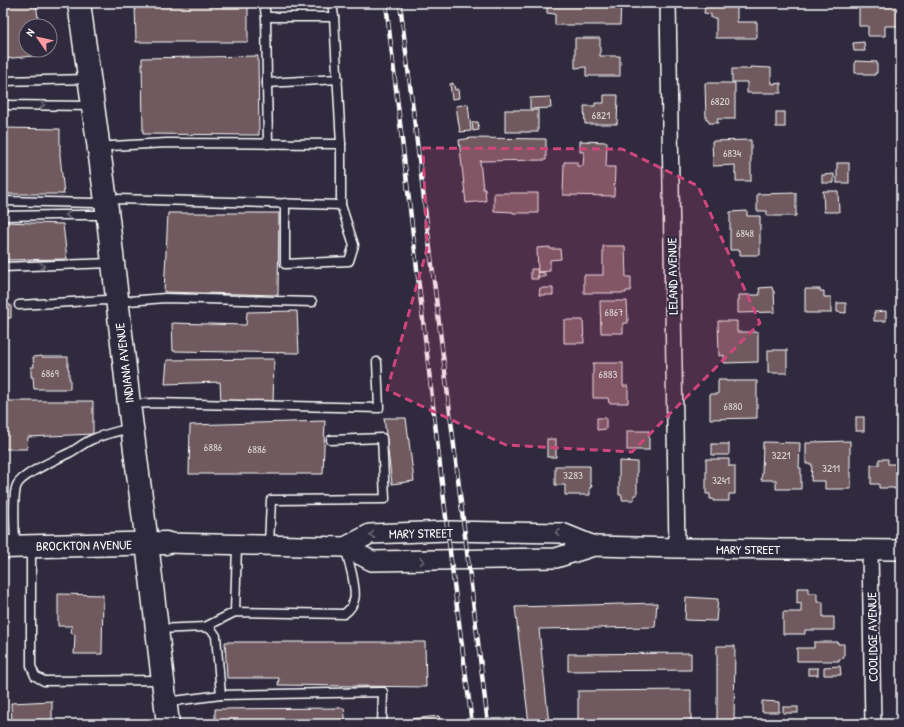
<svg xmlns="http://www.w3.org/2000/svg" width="904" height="727" font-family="'Patrick Hand',sans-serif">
<rect width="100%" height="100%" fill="#2f2a3d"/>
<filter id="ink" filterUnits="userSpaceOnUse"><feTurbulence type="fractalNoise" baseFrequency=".025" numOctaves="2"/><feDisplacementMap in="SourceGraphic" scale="8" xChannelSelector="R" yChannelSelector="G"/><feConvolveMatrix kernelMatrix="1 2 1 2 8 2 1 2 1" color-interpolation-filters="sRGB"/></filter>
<g filter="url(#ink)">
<!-- building -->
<g fill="#6f5a5e" stroke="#fff">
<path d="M 3,3 L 36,3 L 39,26 L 26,26 L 26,50 L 42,50 L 43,55 L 3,59 Z"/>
<path d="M 135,3 L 248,3 L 248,42 L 136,42 Z"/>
<path d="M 547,3 L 621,3 L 620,25 L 555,25 L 555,14 L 547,13 Z"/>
<path d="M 709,3 L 737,3 L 737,22 L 757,22 L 757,38 L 716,38 L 716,18 L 711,18 L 711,14 L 704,13 L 705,6 L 709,6 Z"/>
<path d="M 859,3 L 901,3 L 901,25 L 897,25 L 897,26 L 885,26 L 885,36 L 868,36 L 868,26 L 859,26 Z"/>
<path d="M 575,38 L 600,38 L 600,56 L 620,56 L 620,76 L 586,76 L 586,67 L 575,68 Z"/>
<path d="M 864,42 L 865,51 L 854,51 L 853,43 Z"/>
<path d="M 258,56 L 259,135 L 143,134 L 142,58 Z"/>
<path d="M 855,61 L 877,62 L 877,73 L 875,73 L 875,75 L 864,75 L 864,73 L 855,73 Z"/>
<path d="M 750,67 L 771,68 L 771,81 L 772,81 L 772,84 L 781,83 L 781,93 L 747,93 L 747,82 L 732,82 L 732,69 L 750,69 Z"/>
<path d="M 453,83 L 453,85 L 454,85 L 455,90 L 458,89 L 459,98 L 452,99 L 450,84 Z"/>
<path d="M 705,83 L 735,83 L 735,119 L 717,119 L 718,123 L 709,123 L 708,119 L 706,119 Z"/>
<path d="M 604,95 L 618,95 L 617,124 L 585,124 L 584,106 L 595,106 L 595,103 L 604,103 Z"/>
<path d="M 550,97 L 551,108 L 530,109 L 530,98 Z"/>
<path d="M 468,104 L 471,131 L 460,132 L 456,106 Z"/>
<rect x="505" y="110" width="33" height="22"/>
<rect x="776" y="112" width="9" height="15"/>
<path d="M 472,122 L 478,122 L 479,130 L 473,131 Z"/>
<path d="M 3,128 L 60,129 L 60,155 L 64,194 L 3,194 Z"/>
<path d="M 472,138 L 546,139 L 546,160 L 480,161 L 483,189 L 485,189 L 486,201 L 466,203 L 459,140 Z"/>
<path d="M 751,140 L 751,181 L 736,181 L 736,174 L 735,174 L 735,165 L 713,166 L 712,141 Z"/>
<path d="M 580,141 L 607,142 L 606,167 L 615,167 L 614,196 L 563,195 L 564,162 L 577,162 L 577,166 L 583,166 L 584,152 L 580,152 Z"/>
<rect x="837" y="163" width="12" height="20"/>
<path d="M 834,174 L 834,183 L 822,183 L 822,175 Z"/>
<path d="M 823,191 L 838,191 L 839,212 L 824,212 Z"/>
<path d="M 494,193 L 538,193 L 538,213 L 513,213 L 513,212 L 494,211 Z"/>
<path d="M 796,193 L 796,216 L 767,216 L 767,211 L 757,211 L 757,194 Z"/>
<path d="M 747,211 L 747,216 L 760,216 L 760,255 L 740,255 L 740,250 L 730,250 L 730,212 Z"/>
<path d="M 168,213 L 279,213 L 278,295 L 164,292 Z"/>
<path d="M 4,222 L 63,224 L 67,259 L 4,260 Z"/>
<path d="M 603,246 L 625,246 L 626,277 L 631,277 L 631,291 L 626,291 L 626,293 L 584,293 L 584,275 L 603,275 Z"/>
<path d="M 550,247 L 550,249 L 560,249 L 561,259 L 550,260 L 550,271 L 538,272 L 537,248 Z"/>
<path d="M 531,269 L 537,269 L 538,279 L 531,279 Z"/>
<path d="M 538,272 L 545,273 L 545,277 L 538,277 Z"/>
<path d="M 3,280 L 6,280 L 7,305 L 11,305 L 11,318 L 7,318 L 7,329 L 3,329 Z"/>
<path d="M 772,287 L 773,291 L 774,291 L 775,312 L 738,313 L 738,300 L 739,300 L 739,295 L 760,295 L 759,288 Z"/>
<path d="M 540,288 L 553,288 L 553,295 L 539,295 Z"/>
<path d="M 805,289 L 820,289 L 820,291 L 824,291 L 824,297 L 831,297 L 831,313 L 805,313 Z"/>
<path d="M 600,301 L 627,301 L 628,323 L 623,323 L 623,333 L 601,333 Z"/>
<path d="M 837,303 L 846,303 L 846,313 L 837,312 Z"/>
<path d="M 297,311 L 299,353 L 173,351 L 172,323 L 246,325 L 247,312 Z"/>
<path d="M 886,311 L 886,321 L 874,321 L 874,312 Z"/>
<path d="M 564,320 L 583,320 L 584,343 L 564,343 Z"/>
<path d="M 718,321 L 737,321 L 737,332 L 758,332 L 758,362 L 724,363 L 724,355 L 719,356 Z"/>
<rect x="768" y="350" width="19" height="23"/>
<path d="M 42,356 L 42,357 L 68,357 L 68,369 L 69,369 L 69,378 L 70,378 L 70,389 L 34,389 L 33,377 L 31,377 L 31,367 L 34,367 L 33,357 Z"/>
<path d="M 274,359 L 273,405 L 221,402 L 220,382 L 165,384 L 167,360 Z"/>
<path d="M 593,363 L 623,363 L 623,386 L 628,386 L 628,403 L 609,403 L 608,398 L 593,398 Z"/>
<path d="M 718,380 L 726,380 L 726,381 L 757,381 L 757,418 L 710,419 L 710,394 L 718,394 Z"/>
<path d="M 3,401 L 93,401 L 93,434 L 28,437 L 27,449 L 3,449 Z"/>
<rect x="856" y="417" width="8" height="14"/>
<path d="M 384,418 L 406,418 L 414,481 L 392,484 Z"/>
<path d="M 597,418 L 606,418 L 606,429 L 597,430 Z"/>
<path d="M 325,421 L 323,474 L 189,474 L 190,425 Z"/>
<rect x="627" y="431" width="22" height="19"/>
<rect x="547" y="439" width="9" height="18"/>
<path d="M 850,441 L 850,472 L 851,472 L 851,489 L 825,489 L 825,481 L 811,481 L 812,464 L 806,464 L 806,443 L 812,443 L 812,442 Z"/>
<path d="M 763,442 L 800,443 L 799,468 L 801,468 L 801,489 L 776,489 L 776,480 L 761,480 L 762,474 Z"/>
<rect x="712" y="444" width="17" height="11"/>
<path d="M 706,459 L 729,459 L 729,466 L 735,466 L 735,494 L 729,494 L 729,501 L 713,501 L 713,499 L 710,499 L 710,494 L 706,494 Z"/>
<path d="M 879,459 L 888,459 L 888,464 L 901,464 L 901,489 L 894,489 L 894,488 L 879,488 L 879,484 L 871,484 L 871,465 L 879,465 Z"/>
<path d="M 619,461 L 637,462 L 637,495 L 634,495 L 634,500 L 622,500 L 622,495 L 619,495 Z"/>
<path d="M 555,466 L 590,466 L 590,484 L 591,484 L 592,487 L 590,487 L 590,495 L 565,495 L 565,485 L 555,485 Z"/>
<path d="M 797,588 L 808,588 L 808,593 L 817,593 L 817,602 L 823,602 L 823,617 L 834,617 L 834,630 L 805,630 L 805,634 L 783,634 L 783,612 L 801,612 L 801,603 L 797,604 Z"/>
<path d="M 58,594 L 103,595 L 102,654 L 74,654 L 75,635 L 71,632 L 72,626 L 58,626 Z"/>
<path d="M 686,597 L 718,599 L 716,621 L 685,620 Z"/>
<path d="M 657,603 L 655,627 L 539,629 L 549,724 L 529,724 L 515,607 Z"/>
<path d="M 225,642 L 425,642 L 426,687 L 278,685 L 279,678 L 227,678 Z"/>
<path d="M 814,642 L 838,642 L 838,644 L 844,644 L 844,658 L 839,659 L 839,661 L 797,661 L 797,648 L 814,648 Z"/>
<path d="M 717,646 L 735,646 L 734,724 L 717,724 Z"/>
<path d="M 691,653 L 691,670 L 568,671 L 568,654 Z"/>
<path d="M 840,666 L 841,675 L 824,675 L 824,667 Z"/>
<rect x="808" y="668" width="10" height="7"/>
<path d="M 691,690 L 691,724 L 578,724 L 578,691 Z"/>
<path d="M 52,701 L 52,724 L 12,724 L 11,703 Z"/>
<path d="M 762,701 L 779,702 L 779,712 L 762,712 Z"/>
<rect x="783" y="707" width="15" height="6"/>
<path d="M 344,708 L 346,724 L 215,724 L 215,709 Z"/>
<path d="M 439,716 L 440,724 L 411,724 L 411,719 Z"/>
<path d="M 764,721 L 783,721 L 783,724 L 763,724 Z"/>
</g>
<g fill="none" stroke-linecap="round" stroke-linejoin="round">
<!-- service casing -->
<g stroke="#fff" stroke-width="11">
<g id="service">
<path d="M 332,3 L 334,17"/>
<path d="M 266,17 L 268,144"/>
<path d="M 3,81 L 88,79"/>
<path d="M 267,83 L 338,79"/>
<path d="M 3,105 L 92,106"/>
<path d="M 100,148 L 111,146 L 167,143 L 341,144 L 334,17 L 266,17 L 264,3"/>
<path d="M 3,201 L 94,203 L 117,199 L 341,205 L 341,144"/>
<path d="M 285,203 L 285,264 L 349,261 L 354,245 L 341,205"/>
<path d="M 3,216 L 60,215 L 106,215"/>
<path d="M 3,267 L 112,263"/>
<path d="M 19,305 L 106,300 L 129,301 L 165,298 L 312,302"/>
<path d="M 130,404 L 154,403 L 379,408 L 377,362"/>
<path d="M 269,545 L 271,500 L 385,499 L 382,438 L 331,440"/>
<path d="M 15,546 C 15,532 12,495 17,485 C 22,474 57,459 69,453 C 77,449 85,442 93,439 C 105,434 119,431 131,428"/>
<path d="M 31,548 L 31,666 L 35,676 L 44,681 L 162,680"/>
<path d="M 235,612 L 237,545"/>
<path d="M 205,627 L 235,612 L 344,614 C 359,603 355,590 352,574 C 350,566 348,558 346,550"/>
<path d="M 157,629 L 205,627 L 212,630 L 216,636 L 221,695"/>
<path d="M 166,702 L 221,695 L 383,692 L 382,724"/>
</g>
</g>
<!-- minor casing -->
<g stroke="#fff" stroke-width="18">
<g id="minor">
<path d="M 668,3 L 677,548"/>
<path d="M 870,550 L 873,724"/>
</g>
</g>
<!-- tertiary casing -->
<g stroke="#fff" stroke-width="22">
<g id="tertiary">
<path d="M 166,543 L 345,547 L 372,561 L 556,558 L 594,546 L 677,548 L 901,550"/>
<path d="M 345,547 L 370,534 L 448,531 L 562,533 L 594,546"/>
</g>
</g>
<!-- secondary casing -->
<g stroke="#fff" stroke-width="25">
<g id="secondary">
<path d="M 79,3 L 106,201 L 129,404 L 147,543 L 168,724"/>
<path d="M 3,547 L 166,543"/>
</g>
</g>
<!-- service -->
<use href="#service" stroke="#2f2a3d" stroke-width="8"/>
<!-- minor -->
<use href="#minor" stroke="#2f2a3d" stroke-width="15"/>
<!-- tertiary -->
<use href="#tertiary" stroke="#2f2a3d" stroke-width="19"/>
<!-- secondary -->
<use href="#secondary" stroke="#2f2a3d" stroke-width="22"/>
<!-- rail casing -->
<g stroke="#fff" stroke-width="4.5">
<g id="rail">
<path d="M 386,3 L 451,560 L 472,724"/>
<path d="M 400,3 L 488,724"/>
</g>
</g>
<!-- rail -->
<use href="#rail" stroke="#2f2a3d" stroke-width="3" stroke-dasharray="9" stroke-linecap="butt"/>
</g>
<!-- one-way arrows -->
<defs><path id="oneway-chevron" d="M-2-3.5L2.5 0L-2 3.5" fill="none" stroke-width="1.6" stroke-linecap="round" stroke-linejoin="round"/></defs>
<g stroke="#6d6a77">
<use href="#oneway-chevron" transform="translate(42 105) rotate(1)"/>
<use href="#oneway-chevron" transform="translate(68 215) rotate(-179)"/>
<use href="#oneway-chevron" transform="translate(42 266) rotate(-2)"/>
<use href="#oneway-chevron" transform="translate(558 533) rotate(-175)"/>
<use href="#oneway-chevron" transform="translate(372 535) rotate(169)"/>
<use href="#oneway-chevron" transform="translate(422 561) rotate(-1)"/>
</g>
</g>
<!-- marked area -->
<path fill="#ce467c" fill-opacity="0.2" stroke="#ce467c" stroke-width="3" stroke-dasharray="8 5" stroke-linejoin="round" d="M 423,148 L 622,149 L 698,186 L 760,323 L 632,452 L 506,445 L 387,390 L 427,249 Z"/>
<g text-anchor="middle" stroke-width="4" stroke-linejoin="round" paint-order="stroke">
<!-- number labels -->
<g font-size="11" fill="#dbd6d7">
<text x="720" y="105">6820</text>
<text x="601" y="119">6821</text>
<text x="732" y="157">6834</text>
<text x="745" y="237">6848</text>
<text x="614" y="316">6867</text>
<text x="50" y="377">6869</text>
<text x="608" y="378">6883</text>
<text x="733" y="410">6880</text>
<text x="213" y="451">6886</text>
<text x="257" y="453">6886</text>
<text x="781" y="459">3221</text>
<text x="831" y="472">3211</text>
<text x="573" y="479">3283</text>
<text x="721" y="484">3241</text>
</g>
<!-- street labels -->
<g font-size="13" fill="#fff" stroke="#2f2a3d">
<text transform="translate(672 276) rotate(-91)" y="5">LELAND AVENUE</text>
<text transform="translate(124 363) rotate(-97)" y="5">INDIANA AVENUE</text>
<text transform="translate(421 533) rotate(-1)" y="5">MARY STREET</text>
<text transform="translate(84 545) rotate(-1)" y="5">BROCKTON AVENUE</text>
<text x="748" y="554">MARY STREET</text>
<text transform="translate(872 637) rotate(-91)" y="5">COOLIDGE AVENUE</text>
</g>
</g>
<!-- margin -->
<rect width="904" height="727" fill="none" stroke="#2f2a3d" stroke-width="16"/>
<rect x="8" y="8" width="888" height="711" fill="none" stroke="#fff" stroke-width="1.5" filter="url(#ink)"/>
<!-- north arrow -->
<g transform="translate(38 38) rotate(304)"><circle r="19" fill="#2f2a3d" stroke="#827f8b"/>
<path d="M0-3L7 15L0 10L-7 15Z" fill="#ff9aa2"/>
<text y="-6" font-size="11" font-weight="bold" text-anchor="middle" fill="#ffffff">N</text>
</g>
</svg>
